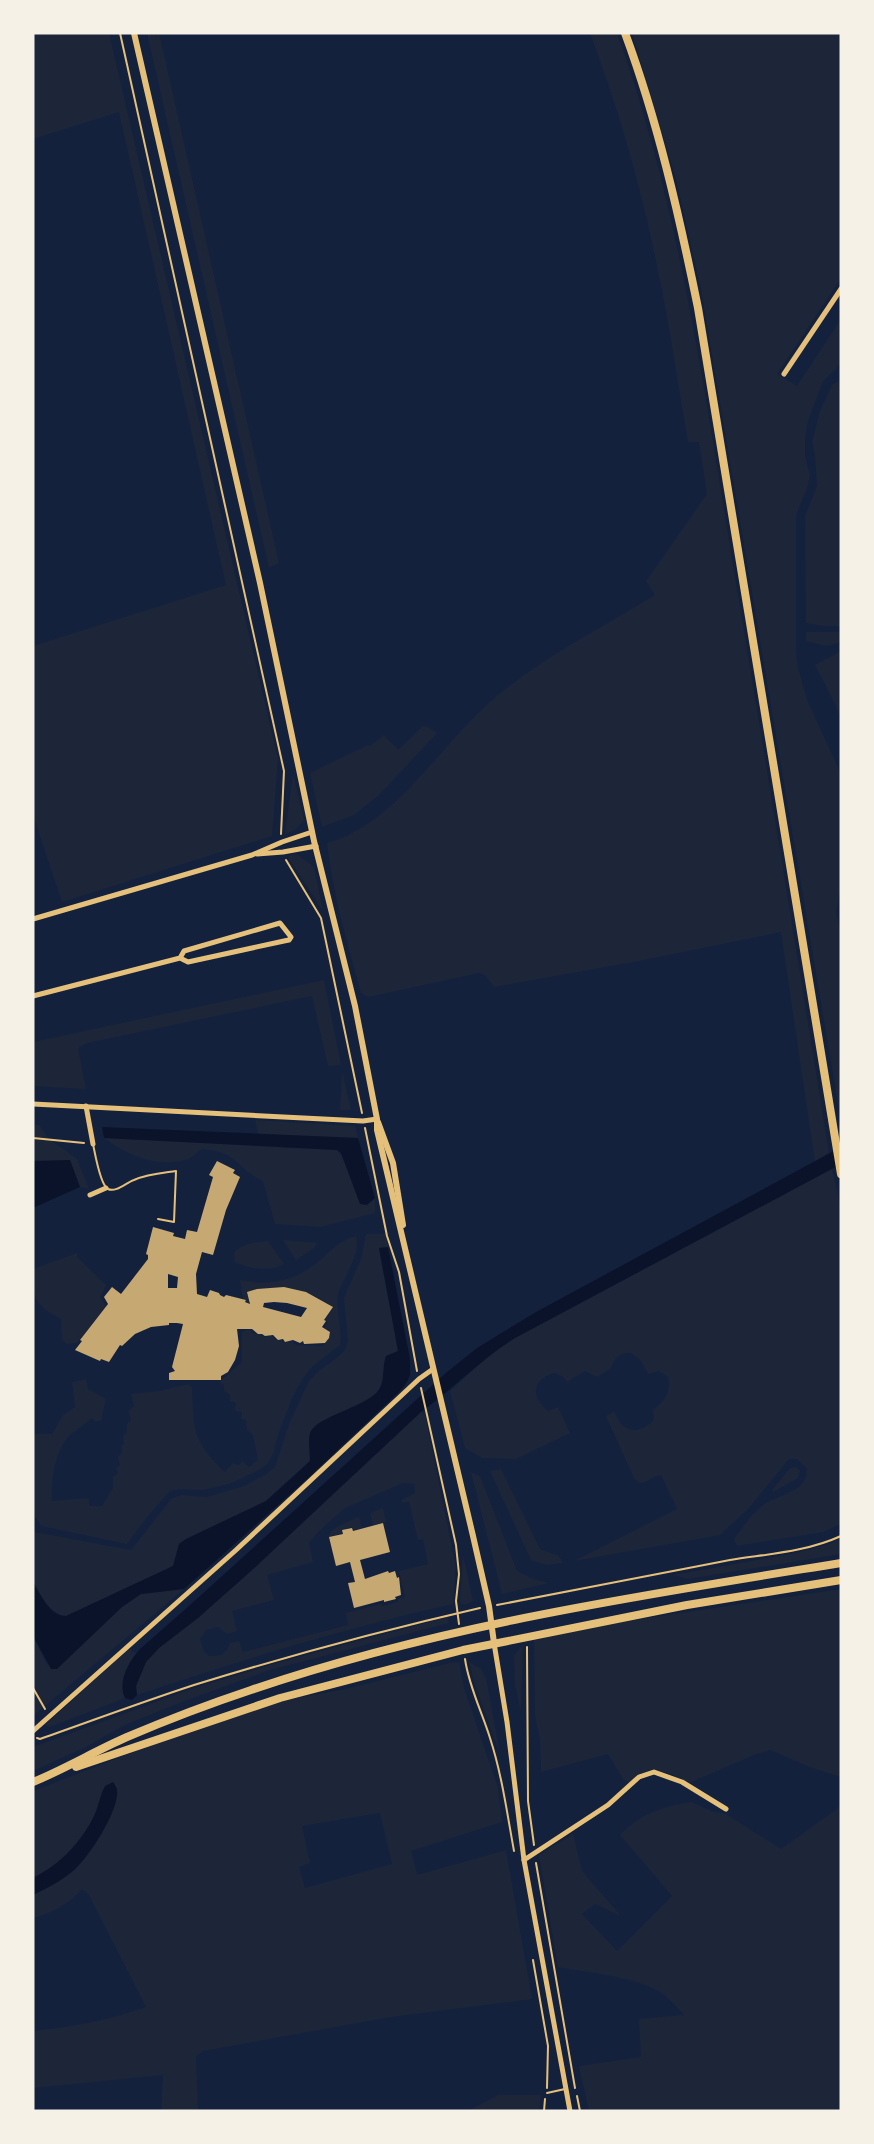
<svg xmlns="http://www.w3.org/2000/svg" width="874" height="2144" font-family="'Noto Sans',sans-serif">
<rect width="100%" height="100%" fill="#14213d"/>
<!-- green -->
<g fill="#1d2539" fill-rule="evenodd">
<path d="M 33,33 L 109,33 L 278,759 L 272,836 L 62,902 L 33,815 L 33,646 L 226,585 L 119,112 L 33,139 Z"/>
<path d="M 147,33 L 159,33 L 279,563 L 269,568 Z"/>
<path d="M 590,33 L 617,33 C 678,202 703,382 732,559 C 765,757 797,955 829,1153 L 815,1162 L 781,932 L 639,961 L 494,987 L 486,976 L 479,973 L 368,997 L 361,993 C 347,943 333,894 327,843 C 394,825 439,747 490,702 C 539,659 600,629 655,595 L 646,581 L 707,494 L 699,442 L 688,442 C 678,385 670,327 658,271 C 642,190 619,110 590,33 Z"/>
<path d="M 632,33 L 841,33 L 841,278 L 777,374 L 797,386 L 841,319 L 841,360 L 836,369 L 823,381 L 808,421 L 805,439 L 805,456 L 810,475 L 807,489 L 796,515 L 796,651 L 798,668 L 808,702 L 841,774 L 841,885 L 836,913 L 841,933 L 841,1122 L 701,289 L 676,179 Z"/>
<path d="M 841,380 L 841,626 L 823,626 L 806,623 L 805,516 L 817,486 L 815,455 L 812,442 L 820,411 L 832,385 Z"/>
<path d="M 806,632 L 841,632 L 841,642 L 827,646 L 806,641 Z"/>
<path d="M 841,651 L 841,716 L 815,665 Z"/>
<path d="M 423,726 L 428,727 L 437,733 L 378,796 L 354,815 L 322,827 L 310,773 L 368,745 L 370,746 L 384,735 L 398,750 Z"/>
<path d="M 293,773 L 304,820 L 295,830 L 285,834 Z"/>
<path d="M 293,854 L 298,855 L 314,867 L 323,911 L 288,857 Z"/>
<path d="M 324,980 L 341,1065 L 328,1066 L 312,996 L 87,1043 L 78,1048 L 86,1089 L 33,1086 L 33,1042 Z"/>
<path d="M 342,1071 L 351,1110 L 340,1110 Z"/>
<path d="M 255,1120 L 355,1126 L 358,1138 L 258,1134 Z"/>
<path d="M 33,1124 L 39,1125 L 48,1138 L 77,1159 L 89,1189 L 80,1187 L 70,1161 L 33,1161 Z"/>
<path d="M 104,1138 L 337,1150 L 371,1202 L 375,1198 L 375,1213 L 320,1227 L 275,1224 L 263,1181 C 235,1168 239,1152 202,1149 C 196,1152 192,1159 186,1160 C 157,1168 127,1155 104,1138 Z"/>
<path d="M 832,1169 L 841,1208 L 841,1524 L 823,1532 L 737,1546 L 734,1539 C 742,1529 751,1514 762,1506 C 777,1494 808,1493 807,1469 L 797,1459 L 789,1459 L 749,1508 L 720,1535 L 574,1561 L 677,1509 L 661,1475 C 652,1476 648,1483 639,1483 L 634,1478 L 606,1416 L 614,1411 C 621,1432 639,1437 654,1419 L 653,1410 C 665,1400 671,1393 668,1377 L 659,1371 L 648,1374 L 641,1361 L 631,1353 C 617,1353 616,1358 610,1369 L 597,1377 L 585,1371 L 567,1382 L 562,1376 L 554,1373 C 532,1380 530,1396 548,1411 L 558,1407 L 570,1433 L 516,1459 L 482,1458 L 465,1448 L 450,1391 L 490,1355 L 515,1338 Z"/>
<path d="M 366,1234 L 386,1234 L 388,1247 L 379,1249 L 398,1351 L 386,1356 C 384,1366 385,1379 380,1388 C 371,1406 317,1416 310,1433 C 308,1440 310,1453 310,1461 L 266,1501 L 186,1539 L 179,1544 L 173,1566 L 66,1616 C 53,1616 35,1592 33,1580 C 30,1564 33,1544 33,1528 L 35,1532 L 131,1550 L 171,1499 L 181,1495 L 207,1497 L 244,1486 L 266,1474 L 275,1467 L 289,1424 L 309,1381 L 320,1370 L 338,1357 L 345,1350 L 348,1341 L 344,1298 L 361,1259 Z"/>
<path d="M 356,1236 C 361,1255 345,1274 339,1291 C 334,1308 343,1327 340,1345 L 313,1366 L 303,1378 L 292,1398 L 278,1435 L 273,1454 L 268,1463 L 259,1470 L 229,1484 L 203,1490 L 179,1489 L 170,1491 L 148,1516 L 127,1544 L 41,1526 L 33,1513 L 33,1434 L 52,1434 L 63,1415 L 75,1407 L 72,1382 L 86,1379 L 88,1389 L 106,1399 L 101,1420 L 95,1422 L 92,1418 C 85,1424 76,1430 69,1436 C 54,1453 51,1480 52,1501 L 89,1498 L 89,1506 L 102,1506 L 113,1488 L 113,1477 L 118,1473 L 116,1468 L 120,1465 L 118,1457 L 122,1452 L 121,1446 L 124,1444 L 123,1436 L 127,1432 L 127,1424 L 131,1420 L 128,1411 L 134,1406 L 131,1394 L 159,1391 L 189,1384 L 192,1388 C 194,1431 192,1441 225,1472 L 233,1463 L 239,1465 L 242,1461 L 249,1467 L 258,1460 L 253,1435 L 247,1430 L 246,1420 L 241,1419 L 242,1412 L 235,1411 L 236,1403 L 230,1401 L 230,1395 L 224,1391 L 224,1385 L 219,1382 L 242,1362 L 242,1332 L 249,1329 L 254,1334 L 259,1333 L 264,1337 L 271,1335 L 276,1340 L 280,1338 L 283,1342 L 291,1341 L 296,1345 L 323,1346 L 331,1333 L 324,1328 L 328,1322 L 325,1320 L 333,1307 C 306,1287 280,1285 248,1292 L 250,1302 L 245,1303 L 246,1300 L 243,1299 L 240,1280 C 265,1285 289,1283 311,1267 C 329,1255 333,1243 356,1236 Z"/>
<path d="M 283,1240 L 317,1243 L 314,1248 L 296,1260 Z"/>
<path d="M 268,1241 L 284,1264 C 269,1272 249,1269 235,1262 L 234,1253 C 243,1243 256,1242 268,1241 Z"/>
<path d="M 77,1253 L 77,1257 L 106,1285 L 100,1297 L 106,1306 L 77,1343 L 66,1344 L 62,1339 L 61,1319 C 33,1304 33,1298 33,1269 Z"/>
<path d="M 421,1412 L 425,1415 L 456,1567 L 453,1604 C 346,1628 241,1660 137,1695 L 136,1686 L 146,1662 L 159,1648 L 198,1618 L 252,1570 ZM 403,1483 L 414,1484 L 415,1493 L 401,1500 L 402,1503 L 409,1502 L 418,1540 L 423,1539 L 428,1564 L 399,1571 L 405,1597 L 398,1599 L 398,1602 L 382,1606 L 381,1604 L 346,1613 L 348,1625 L 243,1652 L 239,1641 L 230,1643 L 228,1648 L 222,1655 L 210,1656 L 204,1652 L 200,1639 L 206,1630 L 218,1627 L 227,1634 L 237,1631 L 232,1611 L 274,1600 L 267,1575 L 313,1562 L 309,1543 L 319,1531 L 345,1508 Z"/>
<path d="M 796,1467 L 800,1470 L 798,1478 L 773,1492 L 772,1490 L 790,1468 Z"/>
<path d="M 501,1469 L 540,1549 L 559,1556 L 563,1563 L 546,1565 L 531,1560 L 490,1471 Z"/>
<path d="M 471,1472 L 480,1476 L 517,1571 L 533,1579 L 549,1583 L 502,1594 Z"/>
<path d="M 383,1508 L 386,1522 L 373,1525 L 370,1513 Z"/>
<path d="M 359,1517 L 362,1528 L 353,1530 L 352,1527 L 341,1530 L 342,1533 L 328,1537 C 333,1525 348,1522 359,1517 Z"/>
<path d="M 841,1538 L 841,1554 L 688,1579 L 673,1575 L 796,1553 L 829,1544 Z"/>
<path d="M 463,1555 L 473,1601 L 467,1604 L 461,1604 L 460,1600 Z"/>
<path d="M 184,1589 L 33,1716 L 33,1636 L 47,1665 L 122,1607 L 141,1594 Z"/>
<path d="M 841,1589 L 841,1777 L 812,1768 L 770,1750 L 754,1755 L 689,1783 C 679,1777 662,1768 650,1773 C 644,1775 638,1782 634,1786 L 623,1779 L 608,1754 L 541,1772 L 540,1741 L 535,1716 L 534,1635 Z"/>
<path d="M 448,1617 L 449,1623 L 270,1670 L 174,1705 L 125,1725 L 86,1747 L 33,1771 L 33,1747 L 194,1688 L 284,1661 Z"/>
<path d="M 523,1644 L 521,1712 L 515,1685 L 514,1656 Z"/>
<path d="M 129,1649 L 136,1653 C 128,1662 119,1686 125,1698 L 50,1727 L 45,1725 Z"/>
<path d="M 459,1662 L 464,1688 L 498,1788 L 502,1822 L 411,1851 L 417,1875 L 506,1850 L 532,1999 L 391,2017 L 203,2051 L 196,2057 L 198,2111 L 161,2111 L 163,2075 L 33,2088 L 33,2031 C 72,2027 109,2020 146,2007 L 89,1895 L 82,1889 C 71,1903 50,1914 33,1918 L 33,1895 C 47,1888 61,1881 73,1871 C 93,1854 115,1815 117,1789 L 102,1792 C 94,1830 67,1861 33,1878 L 33,1791 L 131,1753 L 281,1701 L 341,1690 L 450,1663 ZM 380,1813 L 392,1864 L 305,1888 L 299,1867 L 310,1863 L 302,1826 Z"/>
<path d="M 469,1662 L 481,1669 L 486,1678 L 500,1754 L 476,1688 Z"/>
<path d="M 692,1802 L 711,1811 L 726,1814 L 781,1849 L 841,1806 L 841,2111 L 589,2111 L 579,2066 L 641,2057 L 639,2019 L 684,2015 C 677,2007 670,1999 660,1992 C 633,1976 589,1973 558,1967 L 539,1855 L 573,1834 L 582,1871 L 621,1916 L 595,1904 L 582,1914 L 617,1951 L 672,1896 L 620,1835 C 640,1814 663,1806 692,1802 Z"/>
<path d="M 498,2095 L 541,2095 L 539,2111 L 468,2111 Z"/>
</g>
<!-- water -->
<g fill="#0b132b">
<path d="M 102,1127 L 358,1138 L 375,1198 L 367,1205 L 360,1204 L 341,1153 L 337,1150 L 104,1138 Z"/>
<path d="M 841,1147 L 841,1164 L 515,1338 C 481,1359 453,1389 421,1412 L 252,1570 L 198,1618 L 159,1648 L 146,1662 L 136,1686 L 137,1695 L 132,1700 L 125,1698 C 117,1681 129,1662 140,1649 L 189,1606 L 447,1372 L 477,1348 L 536,1312 Z"/>
<path d="M 70,1160 L 80,1187 L 33,1208 L 33,1161 Z"/>
<path d="M 388,1247 L 410,1359 L 410,1375 L 407,1382 L 399,1392 L 306,1480 L 191,1583 L 184,1589 L 141,1594 L 122,1607 L 57,1669 L 51,1669 L 33,1636 L 33,1582 C 41,1594 49,1616 66,1616 L 173,1566 L 179,1544 L 186,1539 L 266,1501 L 310,1461 C 310,1453 308,1441 310,1433 C 316,1416 371,1406 380,1388 C 385,1378 382,1366 386,1356 L 398,1351 L 379,1248 Z"/>
<path d="M 113,1782 C 114,1783 117,1788 117,1790 C 120,1810 88,1858 73,1871 C 61,1881 47,1888 33,1895 L 33,1878 C 61,1864 82,1841 95,1814 C 99,1805 100,1795 105,1786 Z"/>
</g>
<!-- building -->
<g fill="#c6a872" fill-rule="evenodd">
<path d="M 217,1161 L 235,1170 L 233,1173 L 240,1177 L 226,1210 L 213,1255 L 202,1252 L 196,1274 L 197,1294 L 207,1297 L 210,1290 L 219,1293 L 220,1295 L 224,1297 L 226,1295 L 246,1300 L 245,1302 L 250,1304 L 247,1292 L 257,1289 L 284,1287 L 306,1292 L 333,1307 L 324,1320 L 326,1321 L 322,1327 L 330,1332 L 329,1338 L 325,1343 L 304,1344 L 303,1341 L 300,1343 L 293,1340 L 285,1342 L 283,1339 L 278,1340 L 273,1335 L 265,1336 L 262,1334 L 258,1334 L 252,1329 L 237,1329 L 239,1346 L 235,1360 L 228,1372 L 221,1376 L 221,1380 L 169,1380 L 169,1373 L 175,1371 L 172,1367 L 183,1324 L 177,1323 L 169,1323 L 169,1325 L 151,1327 L 135,1334 L 122,1346 L 120,1345 L 109,1362 L 101,1359 L 100,1361 L 75,1350 L 82,1341 L 80,1340 L 108,1304 L 104,1297 L 112,1287 L 121,1294 L 148,1259 L 148,1255 L 146,1254 L 153,1227 L 174,1233 L 173,1236 L 185,1239 L 187,1230 L 197,1232 L 213,1177 L 209,1175 ZM 168,1274 L 178,1277 L 177,1288 L 168,1288 ZM 274,1302 L 287,1303 L 307,1308 L 301,1317 L 263,1307 L 264,1303 Z"/>
<path d="M 383,1523 L 390,1552 L 360,1560 L 365,1579 L 388,1571 L 389,1573 L 395,1571 L 397,1578 L 399,1577 L 401,1595 L 395,1597 L 396,1599 L 384,1602 L 384,1600 L 354,1608 L 348,1583 L 355,1582 L 350,1562 L 336,1566 L 329,1537 L 343,1534 L 342,1530 L 352,1528 L 353,1531 Z"/>
</g>
<g fill="none" stroke-linecap="round" stroke-linejoin="round">
<!-- path -->
<g stroke="#e5c07b" stroke-width="2">
<path d="M 120,33 L 284,771 L 281,834"/>
<path d="M 286,860 L 321,918 L 362,1113"/>
<path d="M 365,1128 L 387,1236 L 399,1272 L 417,1371"/>
<path d="M 33,1138 L 84,1143"/>
<path d="M 421,1388 L 456,1545 L 459,1574 L 456,1601 L 459,1624"/>
<path d="M 497,1605 C 575,1590 652,1575 730,1560 C 767,1554 806,1552 841,1536"/>
<path d="M 527,1647 L 528,1801 L 534,1845"/>
<path d="M 465,1659 C 469,1687 482,1712 490,1738 C 502,1775 507,1813 514,1851"/>
<path d="M 33,1688 L 45,1709"/>
<path d="M 37,1738 L 40,1739 C 91,1721 142,1702 194,1685 C 288,1656 384,1630 480,1608"/>
<path d="M 536,1863 L 575,2088"/>
<path d="M 533,1960 L 548,2046 L 547,2088"/>
<path d="M 577,2096 L 580,2111"/>
<path d="M 544,2111 L 545,2099"/>
</g>
<!-- service -->
<g stroke="#e5c07b" stroke-width="2">
<path d="M 93,1144 C 95,1153 100,1185 108,1189 C 116,1193 127,1182 134,1180 C 147,1174 162,1173 176,1171 L 174,1222 L 158,1219"/>
<path d="M 547,2093 L 565,2089"/>
</g>
<!-- minor -->
<g stroke="#e5c07b" stroke-width="5">
<path d="M 784,374 L 841,289"/>
<path d="M 257,854 L 283,852 L 316,846"/>
<path d="M 33,919 L 252,855 L 282,842 L 312,832"/>
<path d="M 33,996 L 180,958 L 188,962 L 284,941 L 289,940 L 291,937 L 280,923 L 184,951 L 180,958"/>
<path d="M 33,1104 L 363,1121 L 377,1119"/>
<path d="M 86,1106 L 93,1144"/>
<path d="M 90,1195 L 106,1188"/>
<path d="M 494,1643 L 507,1722 L 524,1860 L 570,2111"/>
<path d="M 33,1731 L 236,1550 L 419,1379 L 433,1369"/>
<path d="M 524,1860 L 608,1805 L 639,1777 L 654,1772 L 682,1782 L 726,1809"/>
</g>
<!-- tertiary -->
<g stroke="#e5c07b" stroke-width="6">
<path d="M 134,33 L 260,583 L 314,841 L 355,1006 L 377,1119 L 377,1130 L 473,1536 L 489,1606 L 494,1643"/>
<path d="M 378,1122 L 393,1163 L 403,1225"/>
</g>
<!-- primary -->
<g stroke="#e5c07b" stroke-width="8">
<path d="M 625,33 C 658,122 679,215 698,308 L 841,1174"/>
<path d="M 76,1767 L 280,1698 L 463,1650 L 687,1605 L 841,1580"/>
<path d="M 33,1782 C 65,1769 95,1751 127,1737 C 167,1720 209,1704 251,1690 C 441,1625 643,1595 841,1563"/>
</g>
</g>
<!-- border -->
<rect width="874" height="2144" fill="none" stroke="#f6f1e7" stroke-width="69"/>
</svg>
